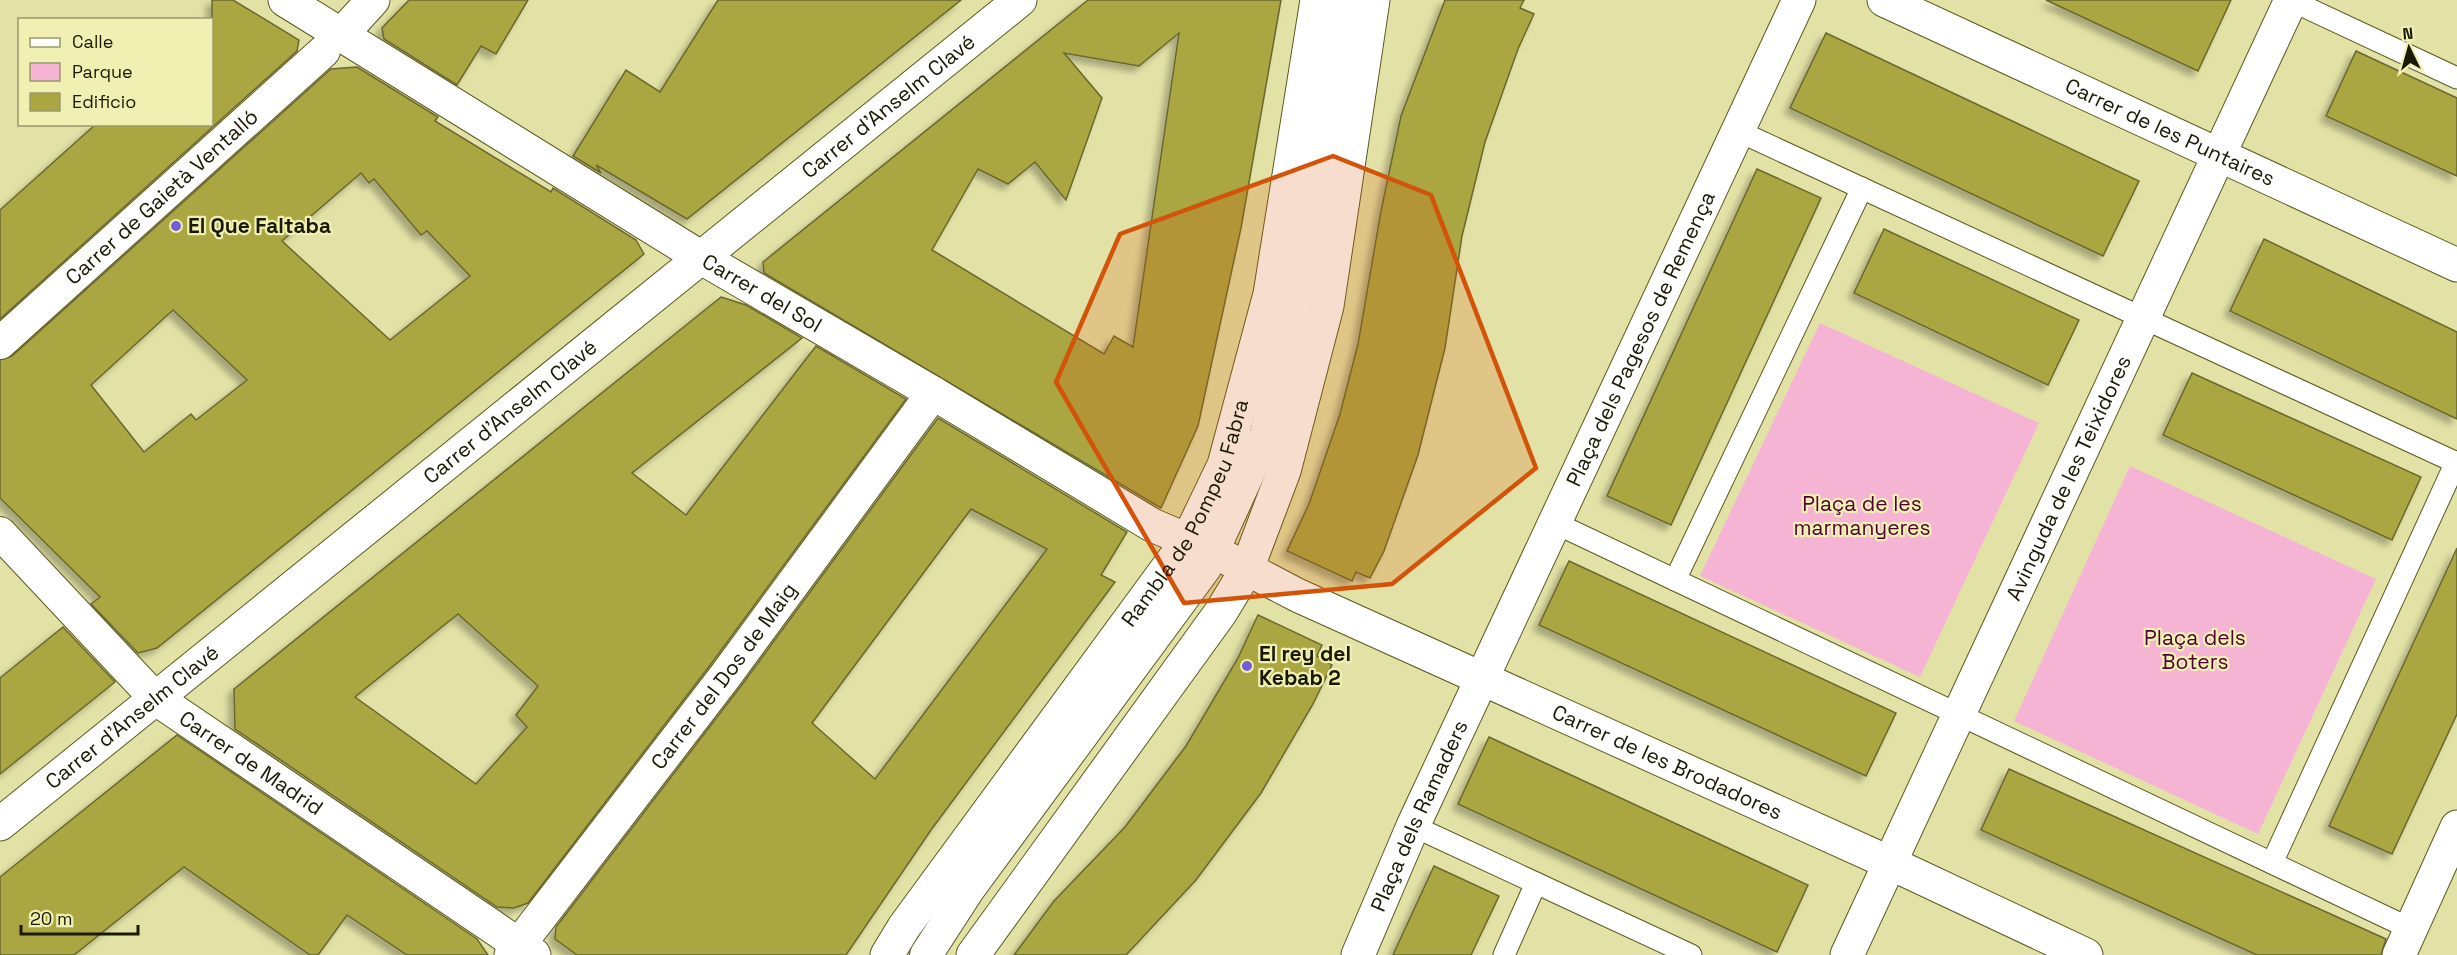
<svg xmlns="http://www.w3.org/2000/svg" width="2457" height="955" font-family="'Space Grotesk',sans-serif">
<defs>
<filter id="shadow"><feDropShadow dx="-5.5" dy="5.5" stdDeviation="3" flood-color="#0004"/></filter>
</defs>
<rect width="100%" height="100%" fill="#e3e2a6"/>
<!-- green -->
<g fill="#f6b4d5">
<path d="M 1820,323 L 2039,423 L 1920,677 L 1700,576 Z"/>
<path d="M 2130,466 L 2376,579 L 2258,834 L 2014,721 Z"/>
</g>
<!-- building -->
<g fill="#aaa642" stroke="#6a682f" stroke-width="1.5" fill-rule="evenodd" filter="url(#shadow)">
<path d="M 212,0 L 233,0 L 299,40 L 297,51 L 0,319 L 0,210 L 96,124 L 212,124 Z"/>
<path d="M 409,0 L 528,0 L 496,54 L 481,46 L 457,85 L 384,39 L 382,28 Z"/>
<path d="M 718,0 L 961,0 L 687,219 L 596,165 L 601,173 L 573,156 L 626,70 L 660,92 Z"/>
<path d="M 1088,0 L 1281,0 L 1241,228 L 1198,426 L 1161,508 L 764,273 L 763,262 ZM 1179,33 L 1133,347 L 1114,336 L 1104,354 L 932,250 L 978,169 L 1008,184 L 1035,162 L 1066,200 L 1102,98 L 1064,53 L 1139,66 Z"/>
<path d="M 1445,0 L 1524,0 L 1520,8 L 1534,14 L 1518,49 L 1485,142 L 1462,236 L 1445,348 L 1418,455 L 1384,551 L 1370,578 L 1356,572 L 1352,581 L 1287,551 L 1309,504 L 1340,414 L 1358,344 L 1381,211 L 1401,116 Z"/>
<path d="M 2046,0 L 2231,0 L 2198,71 Z"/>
<path d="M 1826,33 L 2139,181 L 2103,256 L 1790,108 Z"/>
<path d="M 2356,51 L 2457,98 L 2457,176 L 2326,116 Z"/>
<path d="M 357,67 L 438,117 L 435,121 L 551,192 L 553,188 L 636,240 L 644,254 L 157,648 L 138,653 L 91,604 L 100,597 L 0,498 L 0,360 L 12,356 L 331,69 ZM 361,173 L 369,183 L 374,179 L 421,235 L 427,231 L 470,276 L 390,340 L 282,241 ZM 173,310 L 247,380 L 196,420 L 191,414 L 144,452 L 91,385 Z"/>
<path d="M 1757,169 L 1821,198 L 1671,525 L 1607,496 Z"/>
<path d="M 1884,229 L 2079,320 L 2048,385 L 1854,293 Z"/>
<path d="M 2264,239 L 2457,332 L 2457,419 L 2230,311 Z"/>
<path d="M 721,297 L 746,305 L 802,338 L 632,473 L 686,515 L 816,346 L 906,399 L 711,664 L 528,903 L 514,908 L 497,907 L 235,729 L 234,689 ZM 458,614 L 538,686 L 516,715 L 527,727 L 476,784 L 355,697 Z"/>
<path d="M 2192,373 L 2421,477 L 2392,540 L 2163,435 Z"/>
<path d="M 938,418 L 1127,532 L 1101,575 L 1115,582 L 931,830 L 846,955 L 577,955 L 555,939 L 556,927 L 741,686 ZM 971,509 L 1047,549 L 875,779 L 812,723 Z"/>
<path d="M 2457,548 L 2457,714 L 2392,854 L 2329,826 Z"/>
<path d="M 1569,561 L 1896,713 L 1866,776 L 1539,625 Z"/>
<path d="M 1258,615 L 1322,645 L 1317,656 L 1332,665 L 1313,704 L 1261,793 L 1196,880 L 1126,955 L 1014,955 L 1054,901 L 1125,827 L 1186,746 L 1238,658 Z"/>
<path d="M 63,627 L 115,682 L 0,774 L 0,678 Z"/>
<path d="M 177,735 L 477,939 L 488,955 L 407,955 L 347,915 L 318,955 L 310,955 L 184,867 L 74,955 L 0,955 L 0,877 Z"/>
<path d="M 1489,737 L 1808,885 L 1777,952 L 1458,804 Z"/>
<path d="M 2009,769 L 2386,939 L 2381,955 L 2257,955 L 1981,830 Z"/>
<path d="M 1434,866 L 1499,896 L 1471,955 L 1393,955 Z"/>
</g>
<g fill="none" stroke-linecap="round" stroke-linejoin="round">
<!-- service casing -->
<g stroke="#5b591f" stroke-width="23">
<g id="service">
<path d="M 2290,0 L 2457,78"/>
<path d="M 1738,131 L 2457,463"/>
<path d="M 1555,523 L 2411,929"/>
<path d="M 1675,580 L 1862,188"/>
<path d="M 1413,826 L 1691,955"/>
<path d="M 2272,863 L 2456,462"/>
<path d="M 1504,955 L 1536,883"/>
</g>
</g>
<!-- pedestrian casing -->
<g stroke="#5b591f" stroke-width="34">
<g id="pedestrian">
<path id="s1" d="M 0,343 L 324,51"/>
<path d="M 0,533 L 155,698"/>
<path d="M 926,955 L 968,890 L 1205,568 L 1266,435 L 1310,233 L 1345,0"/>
</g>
</g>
<!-- minor casing -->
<g stroke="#5b591f" stroke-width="35">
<g id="minor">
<path id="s2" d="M 285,0 L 700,257 L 933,393 L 1152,525 L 1213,551 L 1297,595 L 1890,863 L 2086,955"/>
<path id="s3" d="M 1884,0 L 2457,265"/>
<path d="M 342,34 L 373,0"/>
<path id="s4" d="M 155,698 L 534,955"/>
<path id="s5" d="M 0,824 L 1020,0"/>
<path id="s6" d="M 511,955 L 726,675 L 933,393"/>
<path id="s7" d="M 887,955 L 904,927 L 1188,540 L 1224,465 L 1270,294 L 1317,0"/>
<path d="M 973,955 L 1221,612 L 1247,569 L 1284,471 L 1327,306 L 1373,0"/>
<path id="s8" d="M 1358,955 L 1413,826 L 1799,0"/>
<path id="s9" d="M 1847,955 L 2291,0"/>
<path d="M 2399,955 L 2457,827"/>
</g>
</g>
<!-- service -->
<use href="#service" stroke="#fff" stroke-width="21"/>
<!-- pedestrian -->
<use href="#pedestrian" stroke="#fff" stroke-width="32"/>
<!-- minor -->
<use href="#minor" stroke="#fff" stroke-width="33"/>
</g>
<!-- marked area -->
<path fill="#d3530b" fill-opacity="0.2" stroke="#d3530b" stroke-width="4.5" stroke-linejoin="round" d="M 1333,156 L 1431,195 L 1536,468 L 1392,584 L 1184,603 L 1056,382 L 1120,234 Z"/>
<!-- markers -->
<g fill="#735ed8" stroke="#f0f0b3" stroke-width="2">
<circle cx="176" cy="226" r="6"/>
<circle cx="1247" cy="666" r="6"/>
</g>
<g text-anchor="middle" stroke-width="4.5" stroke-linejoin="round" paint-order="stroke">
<!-- street labels -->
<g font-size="21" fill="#1a1903" stroke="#f0f0b3">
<text dy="7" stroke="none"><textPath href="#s5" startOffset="1142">Carrer d'Anselm Clavé</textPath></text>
<text dy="7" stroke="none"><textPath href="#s3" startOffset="315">Carrer de les Puntaires</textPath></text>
<text dy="7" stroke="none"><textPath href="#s1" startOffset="218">Carrer de Gaietà Ventalló</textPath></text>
<text dy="7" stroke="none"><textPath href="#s2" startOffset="560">Carrer del Sol</textPath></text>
<text dy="7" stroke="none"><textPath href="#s8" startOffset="678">Plaça dels Pagesos de Remença</textPath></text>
<text dy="7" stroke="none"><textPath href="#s5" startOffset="656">Carrer d'Anselm Clavé</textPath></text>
<text dy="7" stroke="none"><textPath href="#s9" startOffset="526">Avinguda de les Teixidores</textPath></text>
<text dy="7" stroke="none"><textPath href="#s7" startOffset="536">Rambla de Pompeu Fabra</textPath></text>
<text dy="7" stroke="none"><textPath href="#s6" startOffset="351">Carrer del Dos de Maig</textPath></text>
<text dy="7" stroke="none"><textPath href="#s5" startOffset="170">Carrer d'Anselm Clavé</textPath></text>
<text dy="7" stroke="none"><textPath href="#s4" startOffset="116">Carrer de Madrid</textPath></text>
<text dy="7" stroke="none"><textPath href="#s2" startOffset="1581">Carrer de les Brodadores</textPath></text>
<text dy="7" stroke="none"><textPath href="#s8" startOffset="152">Plaça dels Ramaders</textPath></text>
</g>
<!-- poi labels -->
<g font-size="21" font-weight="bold" fill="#1a1903" stroke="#f0f0b3" text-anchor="start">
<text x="188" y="233">El Que Faltaba</text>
<text x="1259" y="661">El rey del<tspan x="1259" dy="24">Kebab 2</tspan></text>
</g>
<!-- park labels -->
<g font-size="21" fill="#510036" stroke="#f0f0b3">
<text x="1862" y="511">Plaça de les<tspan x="1862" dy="24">marmanyeres</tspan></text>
<text x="2195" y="645">Plaça dels<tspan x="2195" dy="24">Boters</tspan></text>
</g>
</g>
<!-- legend -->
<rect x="18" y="18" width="195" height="108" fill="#f0f0b3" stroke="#9a9a6d" stroke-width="1.5"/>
<rect x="30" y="38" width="30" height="9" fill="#ffffff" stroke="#9a9a6d" stroke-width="1.5"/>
<text x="72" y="48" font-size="18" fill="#1a1903">Calle</text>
<rect x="30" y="63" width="30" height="18" fill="#f6b4d5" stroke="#9a9a6d" stroke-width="1.5"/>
<text x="72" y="78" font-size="18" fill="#1a1903">Parque</text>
<rect x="30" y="93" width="30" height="18" fill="#aaa642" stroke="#9a9a6d" stroke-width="1.5"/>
<text x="72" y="108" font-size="18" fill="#1a1903">Edificio</text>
<!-- north arrow -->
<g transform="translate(2409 48) rotate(355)" stroke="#f0f0b3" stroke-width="4.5" paint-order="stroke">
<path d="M0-4.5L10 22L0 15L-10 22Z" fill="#1a1903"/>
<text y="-9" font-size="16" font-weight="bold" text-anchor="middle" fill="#1a1903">N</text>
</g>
<!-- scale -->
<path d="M21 925v9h117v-9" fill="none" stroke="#1a1903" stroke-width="3"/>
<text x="30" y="925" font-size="18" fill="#1a1903" stroke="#f0f0b3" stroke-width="4.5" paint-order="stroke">20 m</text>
</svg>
